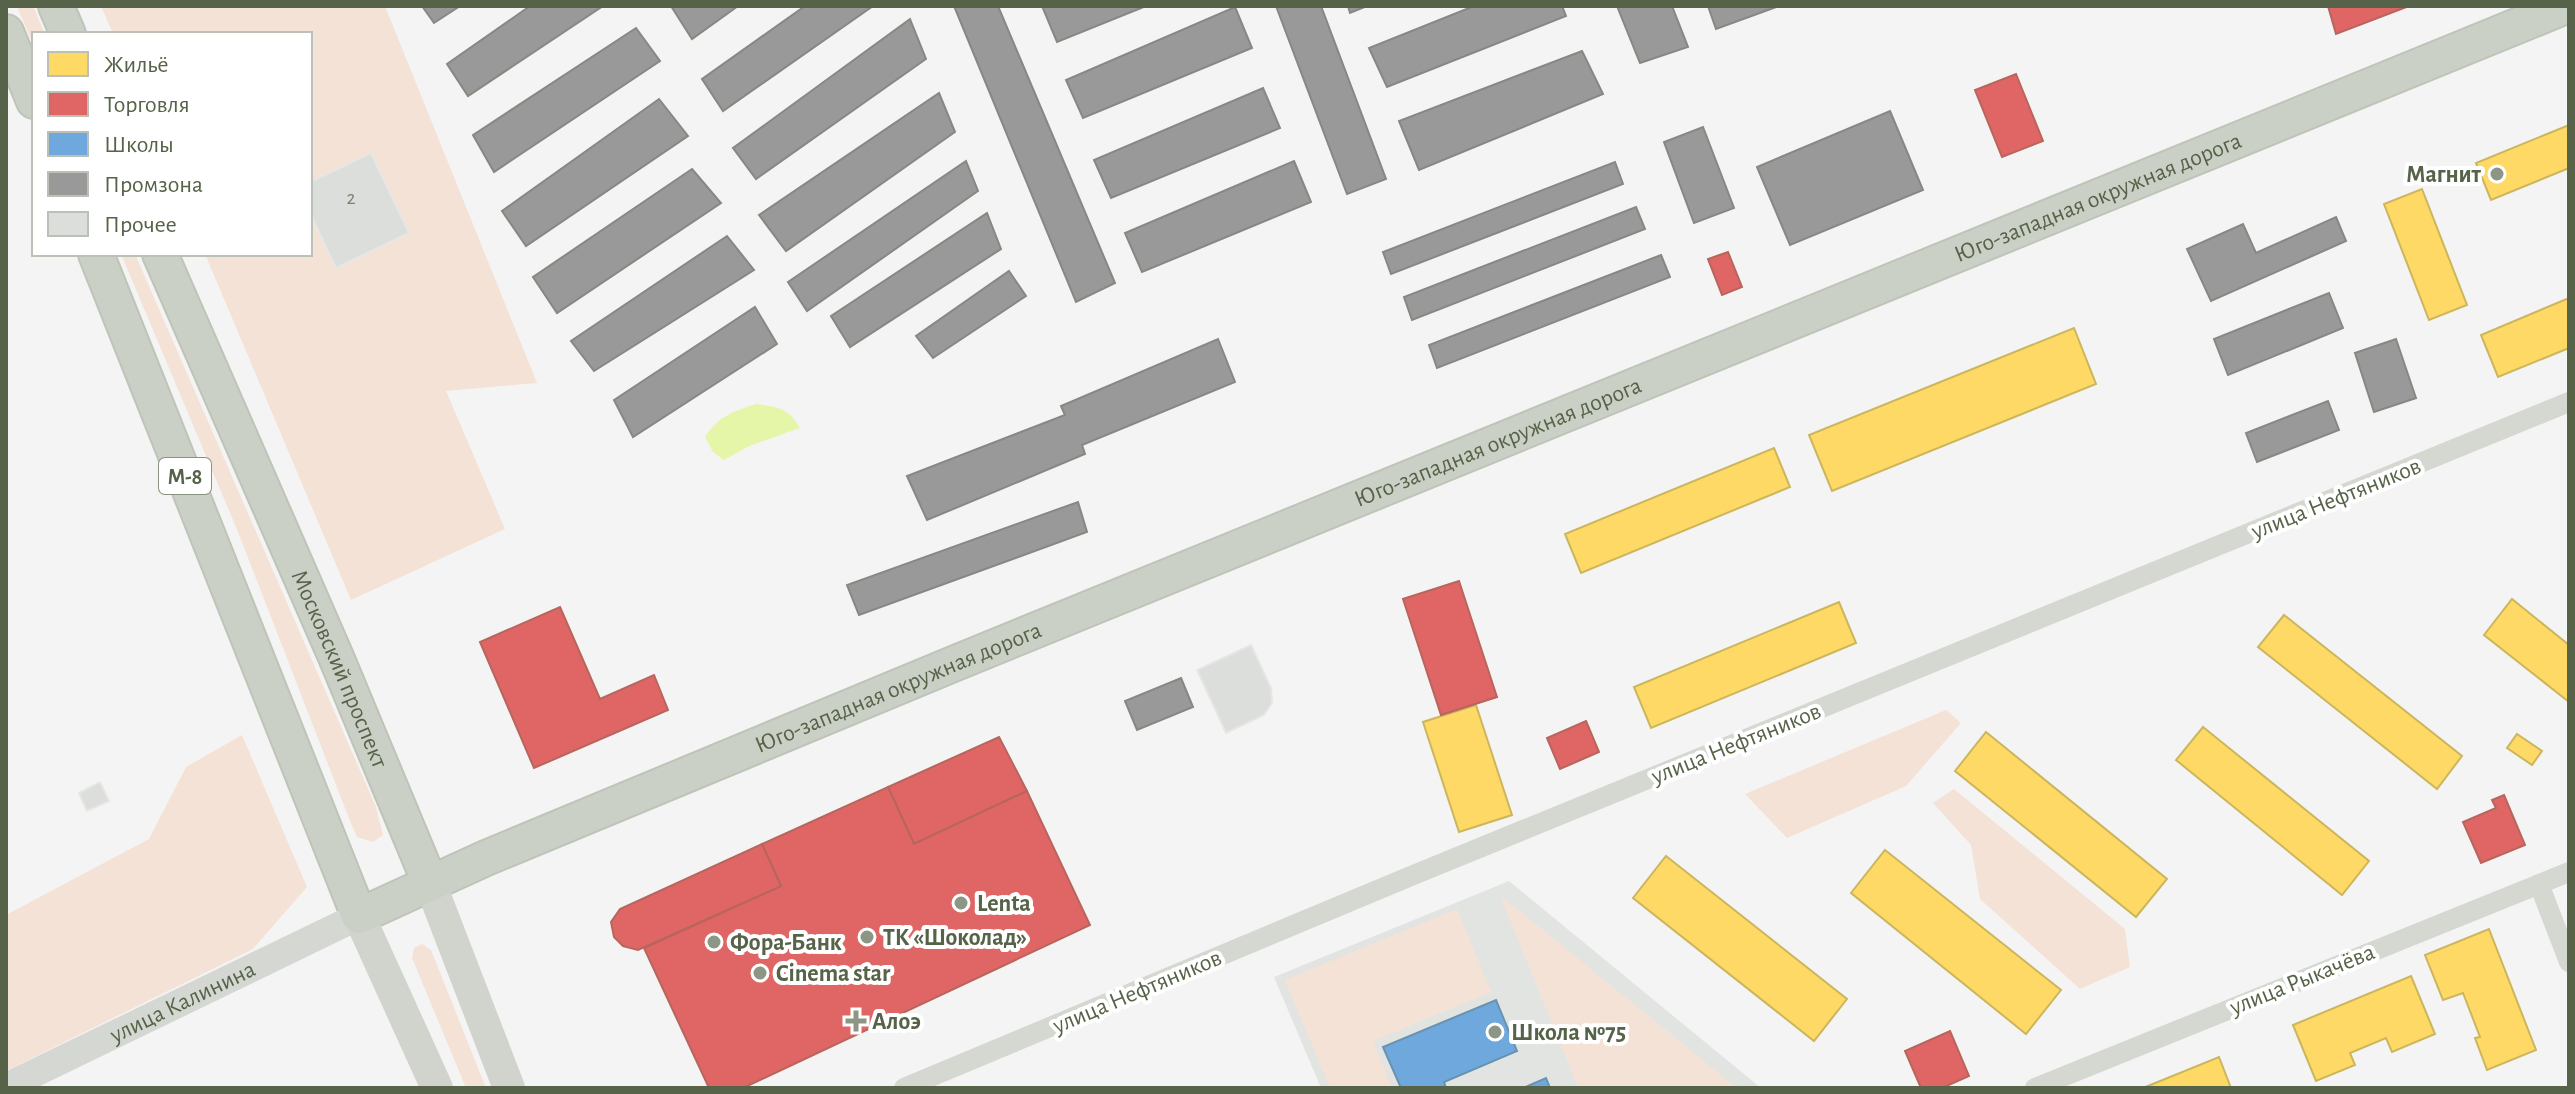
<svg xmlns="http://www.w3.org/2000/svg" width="2575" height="1094" font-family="'Alegreya Sans',sans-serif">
<rect width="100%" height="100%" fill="#f4f4f4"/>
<!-- education -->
<path fill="#e2e4e2" d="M 1509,881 L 1761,1088 L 1321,1088 L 1274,977 Z"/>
<!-- green -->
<g fill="#f5e2d6">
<path d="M 17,6 L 33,6 L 45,34 L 34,34 L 34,47 Z"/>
<path d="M 101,6 L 385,6 L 537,383 L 446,391 L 505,529 L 351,600 L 205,254 L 310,254 L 310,34 L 113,34 Z"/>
<path d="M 121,254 L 135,254 L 376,807 L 383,835 L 373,842 L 357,837 L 350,821 L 238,532 Z"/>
<path d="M 1946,710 L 1961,723 L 1906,786 L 1787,838 L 1745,794 Z"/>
<path d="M 242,735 L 307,887 L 253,949 L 6,1071 L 6,915 L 149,839 L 186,767 Z"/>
<path d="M 1954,789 L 2125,929 L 2130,967 L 2080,989 L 1980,899 L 1971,845 L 1933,803 Z"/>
<path d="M 1500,895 L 1737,1088 L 1578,1088 Z"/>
<path d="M 1457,909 L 1491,992 L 1373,1041 L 1392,1088 L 1330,1088 L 1285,980 Z"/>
<path d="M 422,944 L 431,950 L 486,1088 L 466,1088 L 412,958 L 414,948 Z"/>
</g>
<!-- water -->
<path fill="#e5f6a8" d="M 756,404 C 777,406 790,409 800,428 L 749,446 L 724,460 L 713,452 L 705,437 C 717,417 734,411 756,404 Z"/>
<!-- homes -->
<g fill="#ffd966" stroke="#ccb65d" stroke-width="2">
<path d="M 2569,125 L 2569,168 L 2491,200 L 2476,163 Z"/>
<path d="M 2422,189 L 2467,305 L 2429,320 L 2384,204 Z"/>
<path d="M 2569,298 L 2569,348 L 2498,377 L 2481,335 Z"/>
<path d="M 2074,328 L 2096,384 L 1832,491 L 1809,435 Z"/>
<path d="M 1774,448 L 1790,487 L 1581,573 L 1565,534 Z"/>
<path d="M 2512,599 L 2569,645 L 2569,702 L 2484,635 Z"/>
<path d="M 1839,602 L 1856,643 L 1651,728 L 1634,687 Z"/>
<path d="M 2284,615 L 2462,756 L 2437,789 L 2258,647 Z"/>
<path d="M 1476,705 L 1512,815 L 1459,832 L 1423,722 Z"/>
<path d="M 2203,727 L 2369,861 L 2342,895 L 2176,760 Z"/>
<path d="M 1986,732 L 2167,879 L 2136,917 L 1955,771 Z"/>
<path d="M 2517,734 L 2542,751 L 2532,765 L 2507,748 Z"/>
<path d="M 1885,850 L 2061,990 L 2026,1034 L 1851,893 Z"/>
<path d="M 1666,856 L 1847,999 L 1814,1041 L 1633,898 Z"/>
<path d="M 2489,929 L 2536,1050 L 2487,1070 L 2475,1038 L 2480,1037 L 2463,993 L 2443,1000 L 2425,955 Z"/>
<path d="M 2411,976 L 2435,1034 L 2392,1052 L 2386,1038 L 2350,1053 L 2355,1065 L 2316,1081 L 2293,1025 Z"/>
<path d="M 2219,1057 L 2231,1088 L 2143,1088 Z"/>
</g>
<!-- shops -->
<g fill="#e06666" stroke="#b7655d" stroke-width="2">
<path d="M 2328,6 L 2409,6 L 2336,34 Z"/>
<path d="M 2016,74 L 2043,141 L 2002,157 L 1975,90 Z"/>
<path d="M 1728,252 L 1742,287 L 1722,295 L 1708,259 Z"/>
<path d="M 1459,581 L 1497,697 L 1441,715 L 1403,599 Z"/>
<path d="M 560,607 L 600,699 L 654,675 L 668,710 L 534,768 L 480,642 Z"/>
<path d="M 1586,721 L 1599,752 L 1560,769 L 1547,738 Z"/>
<path d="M 999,737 L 1027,791 L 914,844 L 888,787 Z"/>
<path d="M 888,787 L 914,844 L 1027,791 L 1090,925 L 743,1088 L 709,1088 L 644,948 L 781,886 L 762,844 Z"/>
<path d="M 2504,795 L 2525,845 L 2481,863 L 2463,822 L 2496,808 L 2492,800 Z"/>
<path d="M 762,844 L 781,886 L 638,950 L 623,946 L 614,937 L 611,922 L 620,909 Z"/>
<path d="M 1950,1031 L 1969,1076 L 1942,1088 L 1921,1088 L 1905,1051 Z"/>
</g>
<!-- schools -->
<g fill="#6fa8dc" stroke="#6893b0" stroke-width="2">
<path d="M 1496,1000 L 1517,1051 L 1444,1082 L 1446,1088 L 1401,1088 L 1383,1047 Z"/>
<path d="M 1546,1078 L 1550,1088 L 1523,1088 Z"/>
</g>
<!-- industry -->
<g fill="#999" stroke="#858981" stroke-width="2">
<path d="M 422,6 L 460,6 L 434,23 Z"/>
<path d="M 530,6 L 603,6 L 468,96 L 447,64 Z"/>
<path d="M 671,6 L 738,6 L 692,39 Z"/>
<path d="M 805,6 L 873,6 L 723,111 L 702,79 Z"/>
<path d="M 954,6 L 998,6 L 1115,283 L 1076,302 Z"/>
<path d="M 1042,6 L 1146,6 L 1057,42 Z"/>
<path d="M 1276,6 L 1321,6 L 1386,179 L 1347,194 Z"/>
<path d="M 1348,6 L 1367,6 L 1350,13 Z"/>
<path d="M 1474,6 L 1562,6 L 1566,16 L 1387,87 L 1369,48 Z"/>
<path d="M 1617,6 L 1672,6 L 1688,47 L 1640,63 Z"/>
<path d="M 1708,6 L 1779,6 L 1716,29 Z"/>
<path d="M 1235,7 L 1252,48 L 1083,118 L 1066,80 Z"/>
<path d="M 910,19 L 926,59 L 756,179 L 733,148 Z"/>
<path d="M 636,28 L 660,61 L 494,172 L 473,135 Z"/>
<path d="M 1582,51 L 1603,94 L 1419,170 L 1399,121 Z"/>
<path d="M 1263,88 L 1280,128 L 1111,198 L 1094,160 Z"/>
<path d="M 939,93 L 955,132 L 786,251 L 759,215 Z"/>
<path d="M 659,99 L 688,136 L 526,246 L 502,211 Z"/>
<path d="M 1890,111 L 1923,190 L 1790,245 L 1757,167 Z"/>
<path d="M 1703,127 L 1734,208 L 1694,223 L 1664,142 Z"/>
<path d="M 966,161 L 978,191 L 807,311 L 788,282 Z"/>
<path d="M 1294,161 L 1311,202 L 1142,272 L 1125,233 Z"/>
<path d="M 1615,162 L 1623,184 L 1391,274 L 1383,252 Z"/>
<path d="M 692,169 L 721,203 L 557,313 L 533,277 Z"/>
<path d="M 1636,207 L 1645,229 L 1412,320 L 1404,297 Z"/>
<path d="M 987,213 L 1001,249 L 850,347 L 831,316 Z"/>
<path d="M 2336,217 L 2346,241 L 2211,301 L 2187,249 L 2243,224 L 2256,253 Z"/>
<path d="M 727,236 L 754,270 L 594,371 L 571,341 Z"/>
<path d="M 1661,255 L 1670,277 L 1437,368 L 1429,345 Z"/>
<path d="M 1009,271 L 1026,296 L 933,358 L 916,336 Z"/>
<path d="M 2329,293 L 2343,328 L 2228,375 L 2214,339 Z"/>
<path d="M 755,307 L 777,344 L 633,437 L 614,400 Z"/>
<path d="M 1218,339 L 1235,382 L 1082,445 L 1085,454 L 927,520 L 907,476 L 1065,415 L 1061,406 Z"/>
<path d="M 2396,339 L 2416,398 L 2374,412 L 2355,353 Z"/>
<path d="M 2328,401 L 2339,430 L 2257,462 L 2246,433 Z"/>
<path d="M 1078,502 L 1087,532 L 859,615 L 847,585 Z"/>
<path d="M 1181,678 L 1193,707 L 1137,730 L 1125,701 Z"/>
</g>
<!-- building -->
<g fill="#dcdedb" stroke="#e6e7e5" stroke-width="2">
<path d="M 371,153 L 409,233 L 336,268 L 310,213 L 310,182 Z"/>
<path d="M 1251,645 L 1271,688 L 1272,703 L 1264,715 L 1226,733 L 1197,670 Z"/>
<path d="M 100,782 L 109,801 L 87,811 L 79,793 Z"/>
</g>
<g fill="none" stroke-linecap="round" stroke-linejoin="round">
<!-- trunk casing -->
<g stroke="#bec4b8" stroke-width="38">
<g id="trunk">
<path d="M 56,6 L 68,34"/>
<path d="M 6,32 L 34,101"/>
<path id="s2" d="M 96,254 L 359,916 L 486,858 L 958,662 L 2566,6"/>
<path id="s3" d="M 160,254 L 336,657 L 430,883"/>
</g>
</g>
<!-- minor -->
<g stroke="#d5d7d1" stroke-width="20">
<path d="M 2539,884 L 2569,962"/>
<path d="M 904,1088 L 1411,876 L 2569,402"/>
<path d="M 2035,1088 L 2569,872"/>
</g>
<!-- secondary -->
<path stroke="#d5d8d2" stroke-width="28" id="s1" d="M 6,1087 L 359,916"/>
<!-- primary -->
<g stroke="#d0d4cc" stroke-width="32">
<path d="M 430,883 L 509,1088"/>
<path d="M 359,916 L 437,1088"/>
</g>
<!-- trunk -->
<use href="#trunk" stroke="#cbd0c6" stroke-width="34"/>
</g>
<!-- markers -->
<g fill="#8d9684" stroke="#fff" stroke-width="3">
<circle cx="2497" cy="174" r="8"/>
<circle cx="961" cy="903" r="8"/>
<circle cx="867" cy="937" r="8"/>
<circle cx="714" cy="942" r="8"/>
<circle cx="760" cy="973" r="8"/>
<path d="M852 1009h8v8h8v8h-8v8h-8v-8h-8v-8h8z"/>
<circle cx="1495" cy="1032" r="8"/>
</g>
<g text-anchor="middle" stroke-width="8" stroke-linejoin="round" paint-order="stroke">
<!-- number labels -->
<g font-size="20" fill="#79836e">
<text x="351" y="204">2</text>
</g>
<!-- shield labels -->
<rect fill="#fff" stroke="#89927f" stroke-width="2" x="159" y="458" width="52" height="36" rx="6"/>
<g font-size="22" font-weight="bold" fill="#566348">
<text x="185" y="484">М-8</text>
</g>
<!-- poi labels -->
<g font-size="24" font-weight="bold" fill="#566348" stroke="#fff" text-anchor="start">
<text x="2481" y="182" text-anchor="end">Магнит</text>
<text x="977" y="911">Lenta</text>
<text x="883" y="945">ТК «Шоколад»</text>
<text x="730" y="950">Фора-Банк</text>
<text x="776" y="981">Cinema star</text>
<text x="872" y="1029">Алоэ</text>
<text x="1511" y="1040">Школа №75</text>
</g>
<!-- street labels -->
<g font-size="24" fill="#566348" stroke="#fff">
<text dy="8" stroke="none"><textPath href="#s2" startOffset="2594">Юго-западная окружная дорога</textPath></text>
<text dy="8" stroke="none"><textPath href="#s2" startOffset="1946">Юго-западная окружная дорога</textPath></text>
<text transform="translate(2336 498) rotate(-22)" y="8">улица Нефтяников</text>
<text dy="8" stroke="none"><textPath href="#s3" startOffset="452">Московский проспект</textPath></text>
<text dy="8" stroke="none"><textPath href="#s2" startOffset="1298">Юго-западная окружная дорога</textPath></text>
<text transform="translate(1736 743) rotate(-22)" y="8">улица Нефтяников</text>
<text transform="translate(2302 979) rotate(-22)" y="8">улица Рыкачёва</text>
<text transform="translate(1137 991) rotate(-23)" y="8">улица Нефтяников</text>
<text dy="8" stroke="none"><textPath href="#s1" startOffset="196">улица Калинина</textPath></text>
</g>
</g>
<!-- border -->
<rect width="2575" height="1094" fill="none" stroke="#566348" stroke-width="16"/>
<!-- legend -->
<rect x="32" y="32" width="280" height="224" fill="#ffffff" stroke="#bbc1b6" stroke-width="2"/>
<rect x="48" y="52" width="40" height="24" fill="#ffd966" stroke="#bbc1b6" stroke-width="2"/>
<text x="104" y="72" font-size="24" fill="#566348">Жильё</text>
<rect x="48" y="92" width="40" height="24" fill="#e06666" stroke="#bbc1b6" stroke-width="2"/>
<text x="104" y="112" font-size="24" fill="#566348">Торговля</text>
<rect x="48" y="132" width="40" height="24" fill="#6fa8dc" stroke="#bbc1b6" stroke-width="2"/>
<text x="104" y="152" font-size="24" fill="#566348">Школы</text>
<rect x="48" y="172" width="40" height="24" fill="#999999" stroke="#bbc1b6" stroke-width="2"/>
<text x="104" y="192" font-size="24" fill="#566348">Промзона</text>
<rect x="48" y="212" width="40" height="24" fill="#dcdedb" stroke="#bbc1b6" stroke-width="2"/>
<text x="104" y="232" font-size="24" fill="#566348">Прочее</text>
</svg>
